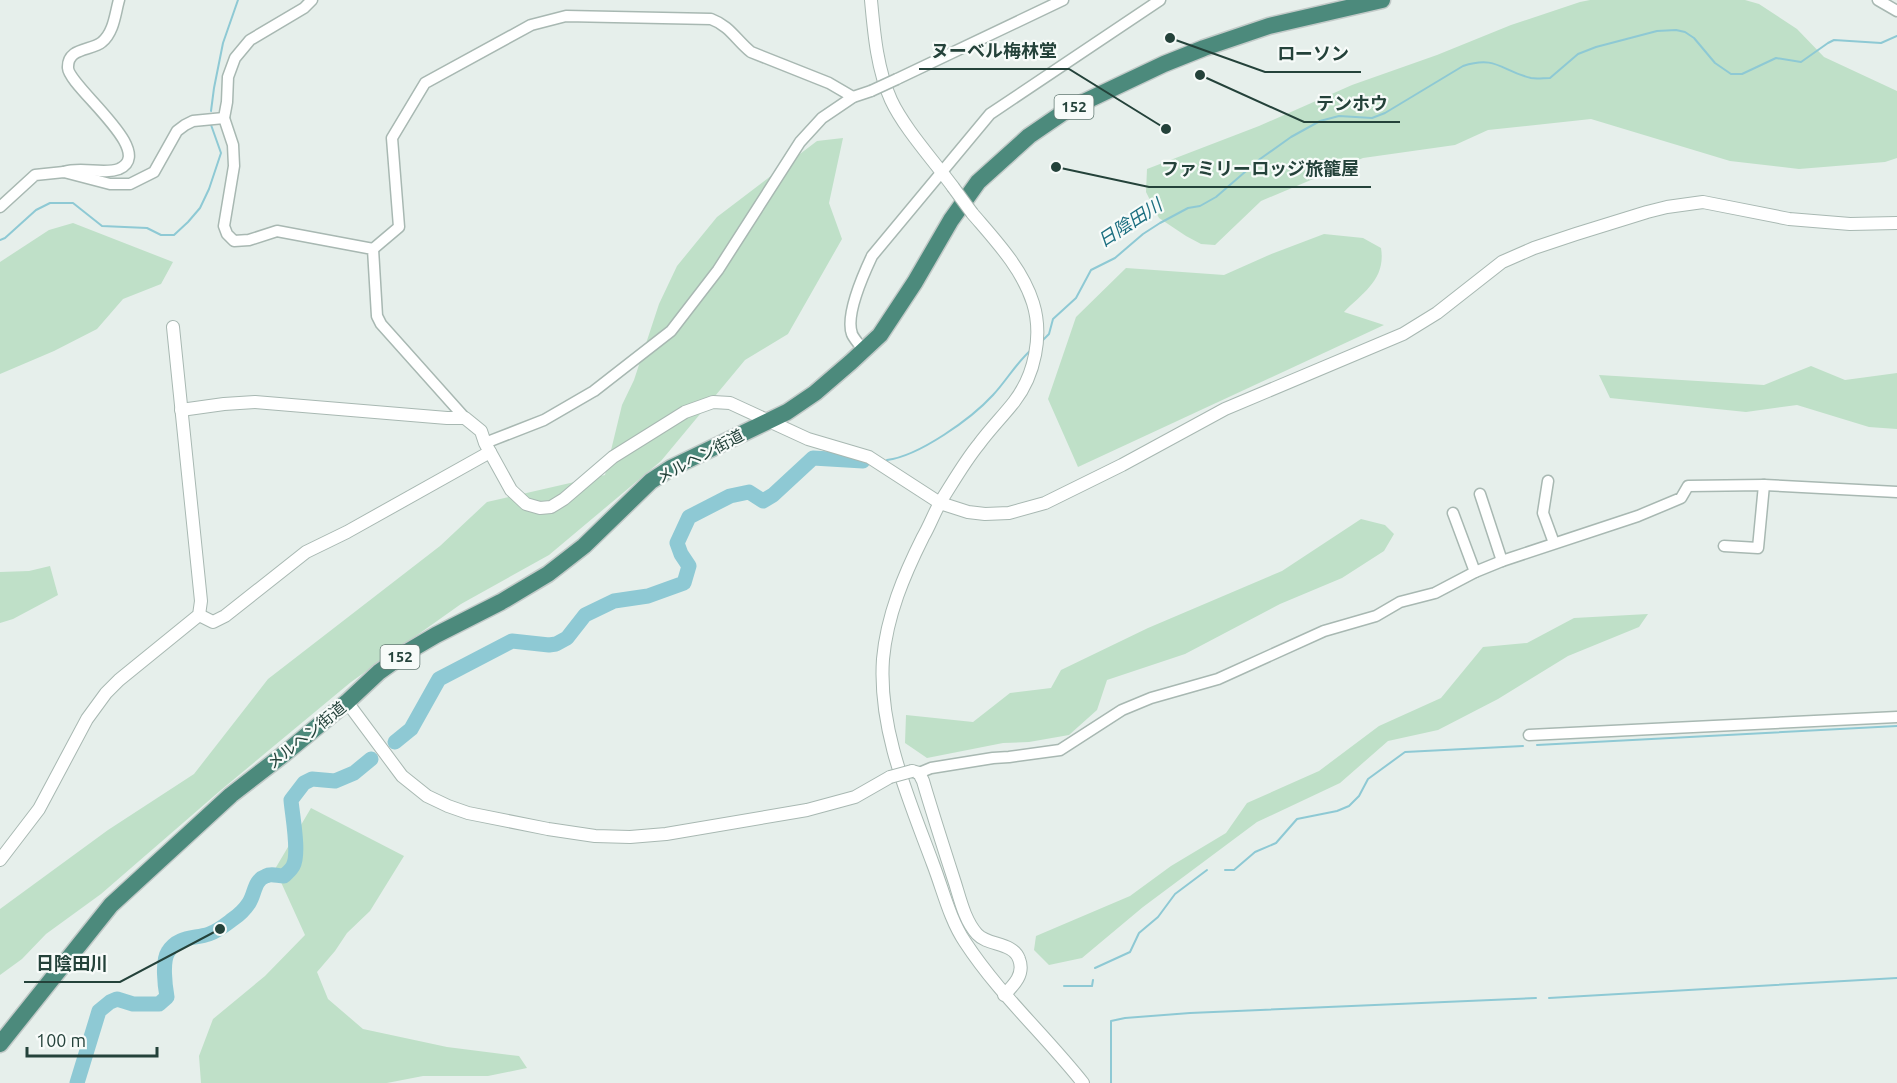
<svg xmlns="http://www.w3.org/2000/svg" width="1897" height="1083" font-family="Ubuntu,'Noto Sans JP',sans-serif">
<rect width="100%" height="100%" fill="#e6efeb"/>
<!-- green -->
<g fill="#bfe0c8">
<path d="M 1590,0 L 1745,0 L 1759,4 L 1797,29 L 1824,57 L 1897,91 L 1897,158 L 1885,162 L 1799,169 L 1730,161 L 1591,119 L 1488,130 L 1455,145 L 1363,158 L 1261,201 L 1215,245 L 1201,244 L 1186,236 L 1159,218 L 1146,192 L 1147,169 L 1259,126 L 1352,85 L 1437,55 L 1511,25 L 1580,2 Z"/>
<path d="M 843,138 L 829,203 L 842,239 L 788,334 L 745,360 L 661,461 L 549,555 L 461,604 L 351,682 L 221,790 L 101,894 L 46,934 L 22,959 L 0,975 L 0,909 L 108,830 L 194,774 L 268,679 L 440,546 L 487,502 L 605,475 L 622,405 L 634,380 L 659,304 L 677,266 L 717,217 L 817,141 Z"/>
<path d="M 73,223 L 173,262 L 161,284 L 123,299 L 97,329 L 54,351 L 0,374 L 0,262 L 49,230 Z"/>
<path d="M 1324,234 L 1363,238 L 1381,248 C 1386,279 1364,292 1344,312 L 1384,325 L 1078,467 L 1048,399 L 1076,317 L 1126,268 L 1224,275 L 1269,255 Z"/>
<path d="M 1811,366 L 1845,380 L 1897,373 L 1897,429 L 1869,427 L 1797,405 L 1746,412 L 1610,398 L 1599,375 L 1764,385 Z"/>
<path d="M 1361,519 L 1385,525 L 1394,534 L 1384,551 L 1342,578 L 1280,604 L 1185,654 L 1107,680 L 1097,710 L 1069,735 L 1029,742 L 1003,743 L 927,758 L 905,743 L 906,715 L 973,722 L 1010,693 L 1051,688 L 1061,670 L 1148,628 L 1282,571 Z"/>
<path d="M 50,566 L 58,595 L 13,619 L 0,623 L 0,572 L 29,571 Z"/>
<path d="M 1648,614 L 1639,627 L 1568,656 L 1498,699 L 1438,730 L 1388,741 L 1340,783 L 1257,822 L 1143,907 L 1082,958 L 1049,965 L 1034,950 L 1036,936 L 1130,896 L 1171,866 L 1226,833 L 1247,803 L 1319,771 L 1379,726 L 1441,698 L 1483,647 L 1527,643 L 1574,618 Z"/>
<path d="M 311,808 L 404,856 L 370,911 L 347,933 L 335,951 L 317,972 L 328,999 L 363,1029 L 447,1047 L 519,1056 L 527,1068 L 488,1076 L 423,1076 L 387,1083 L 201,1083 L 199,1056 L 213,1019 L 265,976 L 305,935 L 275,869 Z"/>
</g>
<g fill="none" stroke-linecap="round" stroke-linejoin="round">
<!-- stream -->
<g stroke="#8ec9d4" stroke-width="2">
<path d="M 211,111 L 214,88 L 223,43 L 238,0"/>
<path d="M 0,240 L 5,238 L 36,210 L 50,203 L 73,203 L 102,226 L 147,228 L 161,235 L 174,235 L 188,222 L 200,208 L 209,189 L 221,153 L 210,122"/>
<path d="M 1043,340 L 1049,334 L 1053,319 L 1076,298 L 1091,270 L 1115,258 L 1143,234 L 1160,223 L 1188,208 L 1200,206 L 1216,197 L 1260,159 L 1291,137 L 1320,121 L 1339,116 L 1372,118 L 1385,113 L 1463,66 C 1497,55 1501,71 1531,78 C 1536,79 1544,78 1550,78 L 1578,54 L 1596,47 L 1657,31 L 1676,30 L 1685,32 L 1694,38 L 1715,63 L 1731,74 L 1742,74 L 1776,58 L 1801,62 L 1828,43 L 1834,40 L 1881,43 L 1897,36"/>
<path d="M 887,460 C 919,456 971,419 993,395 C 1007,380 1016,363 1032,349"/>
<path d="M 1537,745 L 1897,726"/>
<path d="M 1225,870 L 1234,870 L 1255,852 L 1276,843 L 1297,819 L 1337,811 L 1349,806 L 1359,796 L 1368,779 L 1405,752 L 1523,746"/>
<path d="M 1095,968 L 1130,952 L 1139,933 L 1158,917 L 1175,894 L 1207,870"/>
<path d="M 1064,986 L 1092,986 L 1093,980"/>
<path d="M 1549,998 L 1897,978"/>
<path d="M 1111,1083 L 1111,1021 L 1125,1018 L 1190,1013 L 1536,998"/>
</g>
<!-- river -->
<g stroke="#8ec9d4" stroke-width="15">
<path d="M 395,742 L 411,729 L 439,679 L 512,641 L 549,645 L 556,644 L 567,638 L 585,615 L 614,601 L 648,596 L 684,583 L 689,566 L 681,554 L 677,543 L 689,517 L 730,496 L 749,492 L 763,501 L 773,495 L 813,458 L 863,461"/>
<path d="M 77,1083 L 99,1011 L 110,1002 L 117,999 L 133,1004 L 159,1004 L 167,997 C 165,986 162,961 168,952 C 178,936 194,939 209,934 C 218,931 225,925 233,919 C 239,915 245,909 249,903 C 255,894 254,880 266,876 C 271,873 278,876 284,876 C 287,873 291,870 293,866 C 300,854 292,814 291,800 L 304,783 L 312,779 L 335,781 L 354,773 L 371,759"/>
</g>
<!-- minor casing -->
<g stroke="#a8b8b2" stroke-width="13">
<g id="minor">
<path d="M 312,0 L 304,8 L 250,40 L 235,58 L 228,77 L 227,102 L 224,118 L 233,145 L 234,166 L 224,226 L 227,234 L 234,241 L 249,240 L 277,231 L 373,249 L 377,316 L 381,324 L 465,418"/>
<path d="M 1878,0 L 1897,11"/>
<path d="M 897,79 L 1063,0"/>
<path d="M 64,172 C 82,166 103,175 119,169 C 158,152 69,87 68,68 C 67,47 92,51 102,42 C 114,32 115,14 119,0"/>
<path d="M 0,207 L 35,175 L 64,172 L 110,184 L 130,184 L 154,172 L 177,131 L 185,125 L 193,121 L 224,118"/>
<path d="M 373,249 L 399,227 L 392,138 L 425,83 L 531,25 L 566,16 L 711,19 C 730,26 736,40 751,52 L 829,83 L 853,97"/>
<path d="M 863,350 C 860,345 854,339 852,334 C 845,315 864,273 872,256 L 990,114 L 1160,0"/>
<path d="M 485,443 L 544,420 L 594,391 L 671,331 L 718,270 L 800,142 L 822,118 L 853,97 L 871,91"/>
<path d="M 1548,481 L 1543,513 L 1554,543"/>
<path d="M 1480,494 L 1502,561"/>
<path d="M 1453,513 L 1475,572"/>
<path d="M 1724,546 L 1758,548 L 1764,485"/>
<path d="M 1529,735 L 1897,717"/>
<path d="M 919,773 L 931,768 L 993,758 L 1009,757 L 1060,750 L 1122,710 L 1151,698 L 1218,679 L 1324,631 L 1376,616 L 1400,602 L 1435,593 L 1475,572 L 1502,561 L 1638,516 L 1681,498 L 1688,486 L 1764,485 L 1897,492"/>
</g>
</g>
<!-- tertiary casing -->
<g stroke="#a8b8b2" stroke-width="14">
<g id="tertiary">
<path d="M 871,0 C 874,33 877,69 891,100 C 904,128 934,161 953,187"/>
<path d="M 972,213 C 995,240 1022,268 1033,303 C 1043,335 1035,375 1014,402 C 1003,416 990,429 979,444 C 965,461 953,482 941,501 C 934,513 930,525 923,537 C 904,575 887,615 883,659 C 878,730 909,799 933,864 C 943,890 950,920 965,942 C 999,994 1045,1035 1083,1083"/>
<path d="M 181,410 L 224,404 L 255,402 L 447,418 L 465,418 L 481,431 L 485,443 L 511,490 L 526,504 L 540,508 L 551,507 L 564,499 L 613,457 L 685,412 L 713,402 L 730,403 L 808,439 L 869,457 L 940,503 L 968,512 L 985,514 L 1009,513 L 1045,503 L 1122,465 L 1225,409 L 1403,334 L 1437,313 L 1502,262 L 1534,248 L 1576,234 L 1647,212 L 1667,207 L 1703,202 L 1789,219 L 1850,224 L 1897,223"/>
<path d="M 199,615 L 213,622 L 225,616 L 306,552 L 347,532 L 490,452"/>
<path d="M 347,702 L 402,776 L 427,796 L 448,806 L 468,813 L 548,829 L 595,836 L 630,837 L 666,834 L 807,810 L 855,797 L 890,777"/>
<path d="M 912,771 L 919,773 L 923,781 C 933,815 944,849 955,883 C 960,899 965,921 977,934 C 988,946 1013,942 1019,959 C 1025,974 1014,985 1004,995"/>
<path d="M 0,860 L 39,809 L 87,719 L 106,693 L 119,680 L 199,615 L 201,601 L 173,327"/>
</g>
</g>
<!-- trunk casing -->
<g stroke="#c2cac8" stroke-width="19">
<path id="trunk" d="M 0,1044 L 111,905 L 231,795 L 284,754 L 347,702 L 379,672 L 407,652 L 436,635 L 501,602 L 548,574 L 584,546 L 651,481 L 671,468 L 787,412 L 815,393 L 851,362 L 880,335 L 915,282 L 951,220 L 978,182 L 1029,136 L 1067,110 L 1164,64 L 1204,48 L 1269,26 L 1382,0"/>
</g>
<!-- minor -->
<use href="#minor" stroke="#fff" stroke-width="10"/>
<!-- tertiary -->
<use href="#tertiary" stroke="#fff" stroke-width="12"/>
<!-- trunk -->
<use href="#trunk" stroke="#4c8a7c" stroke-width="16"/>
<!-- minor-bridge casing -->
<g stroke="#a8b8b2" stroke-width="13" stroke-linecap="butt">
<path id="minor-bridge" d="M 871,91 L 897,79"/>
</g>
<!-- tertiary-bridge casing -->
<g stroke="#a8b8b2" stroke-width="14" stroke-linecap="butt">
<g id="tertiary-bridge">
<path d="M 953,187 L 972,213"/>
<path d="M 890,777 L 912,771"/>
</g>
</g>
<!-- minor-bridge -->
<use href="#minor-bridge" stroke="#fff" stroke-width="10"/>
<!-- tertiary-bridge -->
<use href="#tertiary-bridge" stroke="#fff" stroke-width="12"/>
</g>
<g text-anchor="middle" stroke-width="4.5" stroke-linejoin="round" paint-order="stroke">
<!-- shield labels -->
<g fill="#f7fbf9" stroke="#637a73" stroke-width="1.5">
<rect x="1054.5" y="95" width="39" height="24" rx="4.5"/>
<rect x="380.5" y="645" width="39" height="24" rx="4.5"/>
</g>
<g font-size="15" font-weight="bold" fill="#24423a">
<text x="1074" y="112">152</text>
<text x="400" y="662">152</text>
</g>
<!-- street labels -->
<g font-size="16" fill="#24423a" stroke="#f7fbf9">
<text transform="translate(700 456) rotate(-28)" y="6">メルヘン街道</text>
<text transform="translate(306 735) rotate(-39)" y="6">メルヘン街道</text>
</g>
<!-- water labels -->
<g font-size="18" font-style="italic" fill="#1c6f80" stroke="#f7fbf9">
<text transform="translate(1130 223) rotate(-33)" y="6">日陰田川</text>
</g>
</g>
<!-- callouts -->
<path fill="none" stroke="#24423a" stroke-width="2" d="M1166 129L1069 69H919M1170 38L1265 72H1361M1200 75L1304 122H1400M1056 167L1149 187H1371M220 929L120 982H24"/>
<g fill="#24423a" stroke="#f7fbf9" stroke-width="2">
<circle cx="1166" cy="129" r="6"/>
<circle cx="1170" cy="38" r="6"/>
<circle cx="1200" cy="75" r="6"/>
<circle cx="1056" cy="167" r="6"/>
<circle cx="220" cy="929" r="6"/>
</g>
<g font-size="18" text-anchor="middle" font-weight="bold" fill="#24423a" stroke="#f7fbf9" stroke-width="4.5" stroke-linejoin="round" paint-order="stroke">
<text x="994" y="57">ヌーベル梅林堂</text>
<text x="1313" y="60">ローソン</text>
<text x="1352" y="110">テンホウ</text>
<text x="1260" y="175">ファミリーロッジ旅籠屋</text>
<text x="72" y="970">日陰田川</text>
</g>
<!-- scale -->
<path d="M27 1047v9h130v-9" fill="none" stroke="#24423a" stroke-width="3"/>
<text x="36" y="1047" font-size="18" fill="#24423a" stroke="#f7fbf9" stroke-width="4.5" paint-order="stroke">100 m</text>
</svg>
